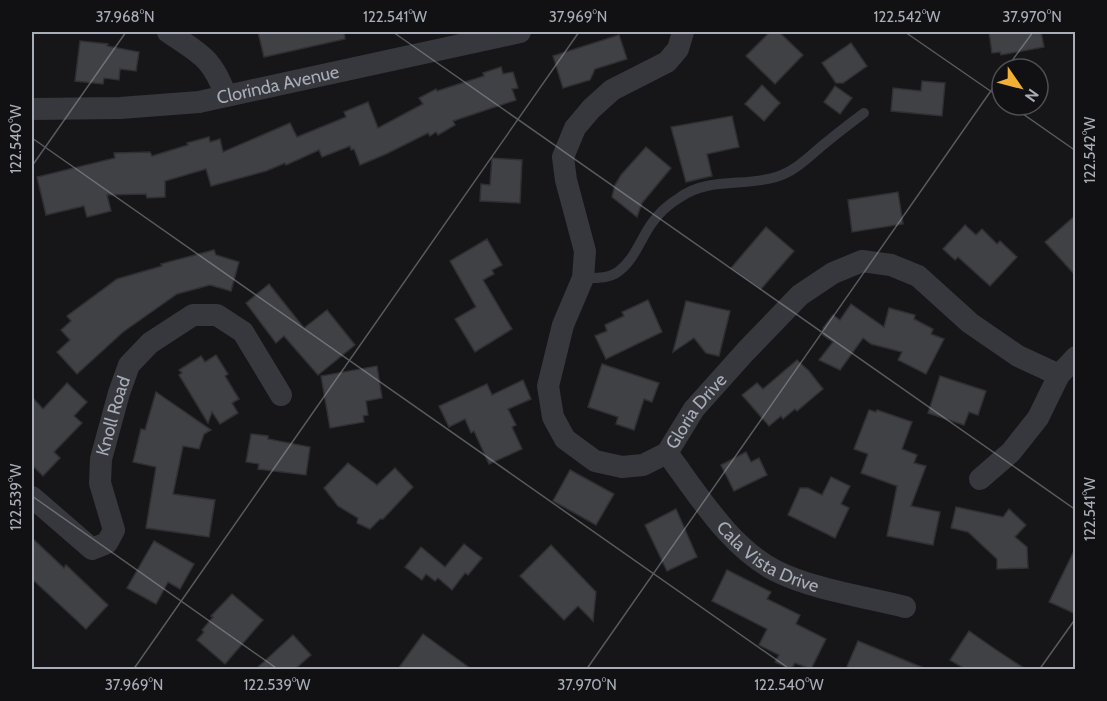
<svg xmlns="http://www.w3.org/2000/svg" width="1107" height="701" font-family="Cabin,sans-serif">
<rect width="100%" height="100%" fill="#161618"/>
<!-- building -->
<g fill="#404145" stroke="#303034" stroke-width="1.5">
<path d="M 258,32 L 344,32 L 345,39 L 264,57 Z"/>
<path d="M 770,32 L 779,32 L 803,55 L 775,84 L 746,56 Z"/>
<path d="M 989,32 L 1041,32 L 1044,47 L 1001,55 L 1000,52 L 992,53 Z"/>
<path d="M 619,35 L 627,59 L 595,69 L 590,80 L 563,88 L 553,56 Z"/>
<path d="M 80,41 L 108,44 L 107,46 L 139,52 L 136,71 L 120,69 L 119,80 L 104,78 L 103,84 L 75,81 Z"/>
<path d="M 851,43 L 867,66 L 843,83 L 836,83 L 822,63 Z"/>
<path d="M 501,67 L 503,74 L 513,72 L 518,88 L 512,89 L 516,100 L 453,121 L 455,125 L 438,135 L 436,132 L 430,136 L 428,133 L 386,154 L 360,165 L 354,149 L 351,150 L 350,146 L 322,157 L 319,150 L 286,165 L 285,163 L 266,171 L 211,186 L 206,169 L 165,181 L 165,197 L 147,198 L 146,194 L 107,195 L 111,211 L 87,217 L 84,206 L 46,215 L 37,177 L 115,158 L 114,153 L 150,152 L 152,156 L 188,145 L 187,143 L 209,137 L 210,142 L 220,139 L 223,152 L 290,123 L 297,137 L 346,117 L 344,112 L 368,102 L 378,128 L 423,104 L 419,98 L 436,89 L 437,91 L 484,76 L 483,73 Z"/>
<path d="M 922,81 L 945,83 L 942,116 L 891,111 L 893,88 L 921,91 Z"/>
<path d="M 762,85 L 780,103 L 764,121 L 745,104 Z"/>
<path d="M 835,86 L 852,98 L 840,114 L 824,102 Z"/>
<path d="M 732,116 L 739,147 L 707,154 L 712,176 L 686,182 L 671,127 Z"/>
<path d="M 646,147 L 671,168 L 642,203 L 637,217 L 612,197 L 615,185 L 621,175 Z"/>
<path d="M 492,158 L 522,160 L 520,203 L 480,201 L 481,184 L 490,185 Z"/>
<path d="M 898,192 L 903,224 L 852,232 L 848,200 Z"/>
<path d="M 1076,215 L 1076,276 L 1045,242 Z"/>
<path d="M 965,225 L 976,235 L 982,229 L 997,244 L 1000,241 L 1017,257 L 990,286 L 958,257 L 955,260 L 943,249 Z"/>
<path d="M 766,227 L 794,251 L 761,289 L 731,268 Z"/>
<path d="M 487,239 L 502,265 L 492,270 L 494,274 L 483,280 L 512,329 L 475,352 L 455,319 L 476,307 L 450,261 Z"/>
<path d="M 214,250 L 216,255 L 239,262 L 231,291 L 210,285 L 177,294 L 123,332 L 77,374 L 57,352 L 70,340 L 61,330 L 71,321 L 67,316 L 117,279 L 162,266 L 161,264 Z"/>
<path d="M 269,284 L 304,328 L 327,310 L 355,345 L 318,375 L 284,336 L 276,343 L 246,303 Z"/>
<path d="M 648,300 L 662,332 L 606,359 L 595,336 L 607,331 L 605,325 L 624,316 L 622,312 Z"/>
<path d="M 686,301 L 730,311 L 719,356 L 706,353 L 694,338 L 673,352 Z"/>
<path d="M 851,304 L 884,327 L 889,308 L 915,315 L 914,319 L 933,329 L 931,334 L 944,339 L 926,374 L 898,360 L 902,352 L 871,344 L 863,338 L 840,370 L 819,360 L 833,342 L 823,335 L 823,328 L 833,315 L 840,320 Z"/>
<path d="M 216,355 L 228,374 L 225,376 L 239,399 L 232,403 L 238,413 L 220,424 L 212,412 L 208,423 L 179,375 L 182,373 L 179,370 L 201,356 L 205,362 Z"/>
<path d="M 797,360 L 809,371 L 823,389 L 797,411 L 795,409 L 783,419 L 781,416 L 769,426 L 742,395 L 757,383 L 763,389 Z"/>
<path d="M 602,364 L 659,383 L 652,402 L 644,399 L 634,430 L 616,424 L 618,417 L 588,407 Z"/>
<path d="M 377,366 L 382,398 L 366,401 L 368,415 L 363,416 L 364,422 L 330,428 L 321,376 Z"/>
<path d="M 940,376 L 986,391 L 978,415 L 969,412 L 964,425 L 928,413 Z"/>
<path d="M 523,380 L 531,399 L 508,409 L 516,425 L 512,427 L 522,449 L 489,464 L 474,431 L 471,433 L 465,419 L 449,427 L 439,406 L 487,384 L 492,395 Z"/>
<path d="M 67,383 L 87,402 L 74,416 L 82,423 L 54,452 L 60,458 L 43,476 L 32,465 L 32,397 L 43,409 Z"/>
<path d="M 156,392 L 211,430 L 204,434 L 199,449 L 183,446 L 173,494 L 215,500 L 209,537 L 146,528 L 156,467 L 133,462 L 141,429 L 145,430 Z"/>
<path d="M 869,410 L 876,412 L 877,410 L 912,422 L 902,449 L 917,455 L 914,463 L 926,466 L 911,506 L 940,512 L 933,545 L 887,536 L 897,486 L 861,473 L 868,454 L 854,449 Z"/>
<path d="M 251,434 L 268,436 L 268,439 L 310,447 L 306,475 L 258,469 L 259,464 L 246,462 Z"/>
<path d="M 746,452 L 751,462 L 759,458 L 767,475 L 734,491 L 721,465 Z"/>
<path d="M 348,463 L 377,485 L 395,468 L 413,487 L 383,519 L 380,519 L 370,529 L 357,523 L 358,518 L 338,506 L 324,488 Z"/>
<path d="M 570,470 L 614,494 L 596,525 L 553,501 Z"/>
<path d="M 831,477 L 850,486 L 841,504 L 849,508 L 835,538 L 788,515 L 800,488 L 808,488 L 822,495 Z"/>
<path d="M 956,507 L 1003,517 L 1009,509 L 1026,525 L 1015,537 L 1027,547 L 1028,568 L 997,569 L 997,559 L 968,532 L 951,528 Z"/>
<path d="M 676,509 L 697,557 L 667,571 L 645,525 Z"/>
<path d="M 32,538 L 64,568 L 66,565 L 108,605 L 86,629 L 32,579 Z"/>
<path d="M 154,541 L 194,564 L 180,589 L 168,582 L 156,604 L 127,588 Z"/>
<path d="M 464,544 L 482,558 L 468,575 L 465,573 L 452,590 L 438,578 L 435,581 L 426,574 L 422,580 L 405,567 L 421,547 L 445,567 Z"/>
<path d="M 551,545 L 596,592 L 593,621 L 578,606 L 564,620 L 520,576 Z"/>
<path d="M 1076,547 L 1076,614 L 1049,602 Z"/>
<path d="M 727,570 L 771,592 L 767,599 L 800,615 L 796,624 L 826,639 L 811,669 L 795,663 L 791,669 L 775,662 L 779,655 L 759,645 L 767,629 L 712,601 Z"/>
<path d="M 232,594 L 263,620 L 225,664 L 197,640 L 204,632 L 202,630 L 213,617 L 211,616 Z"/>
<path d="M 969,631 L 992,647 L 1025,669 L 965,669 L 950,660 Z"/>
<path d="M 423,634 L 471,669 L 398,669 Z"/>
<path d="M 293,635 L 311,655 L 295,669 L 256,669 Z"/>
<path d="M 858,641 L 926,669 L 846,669 Z"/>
</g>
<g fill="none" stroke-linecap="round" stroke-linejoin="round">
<!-- lane -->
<path stroke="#37383d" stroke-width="10" d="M 583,278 C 595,278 609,279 619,271 C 635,259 641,238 652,223 C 659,213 669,204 679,198 C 707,177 744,187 776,177 C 797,171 811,154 828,141 C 840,131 852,122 864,113"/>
<!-- street -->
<g stroke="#37383d" stroke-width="22">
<path d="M 168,32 C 200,54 212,57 226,96"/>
<path id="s1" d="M 683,32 L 678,49 L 667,62 L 612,90 L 591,109 L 575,128 L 563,157 L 566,180 L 585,251 L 583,278 L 563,325 L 548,386 L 553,417 L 565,439 L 595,461 L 622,467 L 643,465 L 667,453 L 694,409 L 746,351 L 800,295 L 833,273 L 862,261 L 891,265 L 918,276 L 970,323 L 1018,356 L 1059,375"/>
<path id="s2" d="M 32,109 L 120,108 L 199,102 L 520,32"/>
<path id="s3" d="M 667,453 C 698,494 729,547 776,571 C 812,589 865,597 905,607"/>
<path d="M 980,479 L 1011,452 L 1038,418 L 1059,375 L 1076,357"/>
<path id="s4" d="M 32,497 L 92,549 L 107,543 L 114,530 L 100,483 L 101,459 L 119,393 L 129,365 L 150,343 L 193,315 L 217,315 L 243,332 L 281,395"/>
</g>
</g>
<!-- ticks -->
<path fill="none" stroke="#a8adb8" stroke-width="1.5" stroke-opacity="0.45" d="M 393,32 L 1076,510M 905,32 L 1002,99M 1006,69 L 1033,32M 1010,105 L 1076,151M 32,138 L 791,670M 32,166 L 126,32M 32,496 L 279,670M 133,670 L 579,32M 586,670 L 1002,75M 1039,670 L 1076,618"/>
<g text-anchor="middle" stroke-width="6" stroke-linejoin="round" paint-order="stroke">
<!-- street labels -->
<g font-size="18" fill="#a8adb8" stroke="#111113">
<text dy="6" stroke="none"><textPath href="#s2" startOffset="248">Clorinda Avenue</textPath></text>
<text dy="6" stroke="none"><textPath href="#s1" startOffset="639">Gloria Drive</textPath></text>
<text dy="6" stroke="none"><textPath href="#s4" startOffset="228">Knoll Road</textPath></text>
<text dy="6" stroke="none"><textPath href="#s3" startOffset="148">Cala Vista Drive</textPath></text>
</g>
</g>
<!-- border -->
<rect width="1107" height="701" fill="none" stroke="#111113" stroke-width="66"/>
<!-- north arrow -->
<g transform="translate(1020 87) rotate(125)"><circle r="28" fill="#111113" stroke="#4d4f55" stroke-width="1.5"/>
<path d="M0-4.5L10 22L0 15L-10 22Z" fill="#f2b134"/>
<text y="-9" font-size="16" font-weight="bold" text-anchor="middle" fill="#a8adb8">N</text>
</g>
<rect x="33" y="33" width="1041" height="635" fill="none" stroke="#a8adb8" stroke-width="2"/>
<g font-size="15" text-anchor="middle" fill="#a8adb8">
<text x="125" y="22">37.968°N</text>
<text x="395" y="22">122.541°W</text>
<text x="578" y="22">37.969°N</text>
<text x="907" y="22">122.542°W</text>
<text x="1032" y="22">37.970°N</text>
<text transform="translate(16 139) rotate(-90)" y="5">122.540°W</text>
<text transform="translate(1090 150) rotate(-90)" y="5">122.542°W</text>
<text transform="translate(16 497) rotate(-90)" y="5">122.539°W</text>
<text transform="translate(1090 509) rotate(-90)" y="5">122.541°W</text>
<text x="134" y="690">37.969°N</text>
<text x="277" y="690">122.539°W</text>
<text x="587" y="690">37.970°N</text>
<text x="789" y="690">122.540°W</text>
</g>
</svg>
